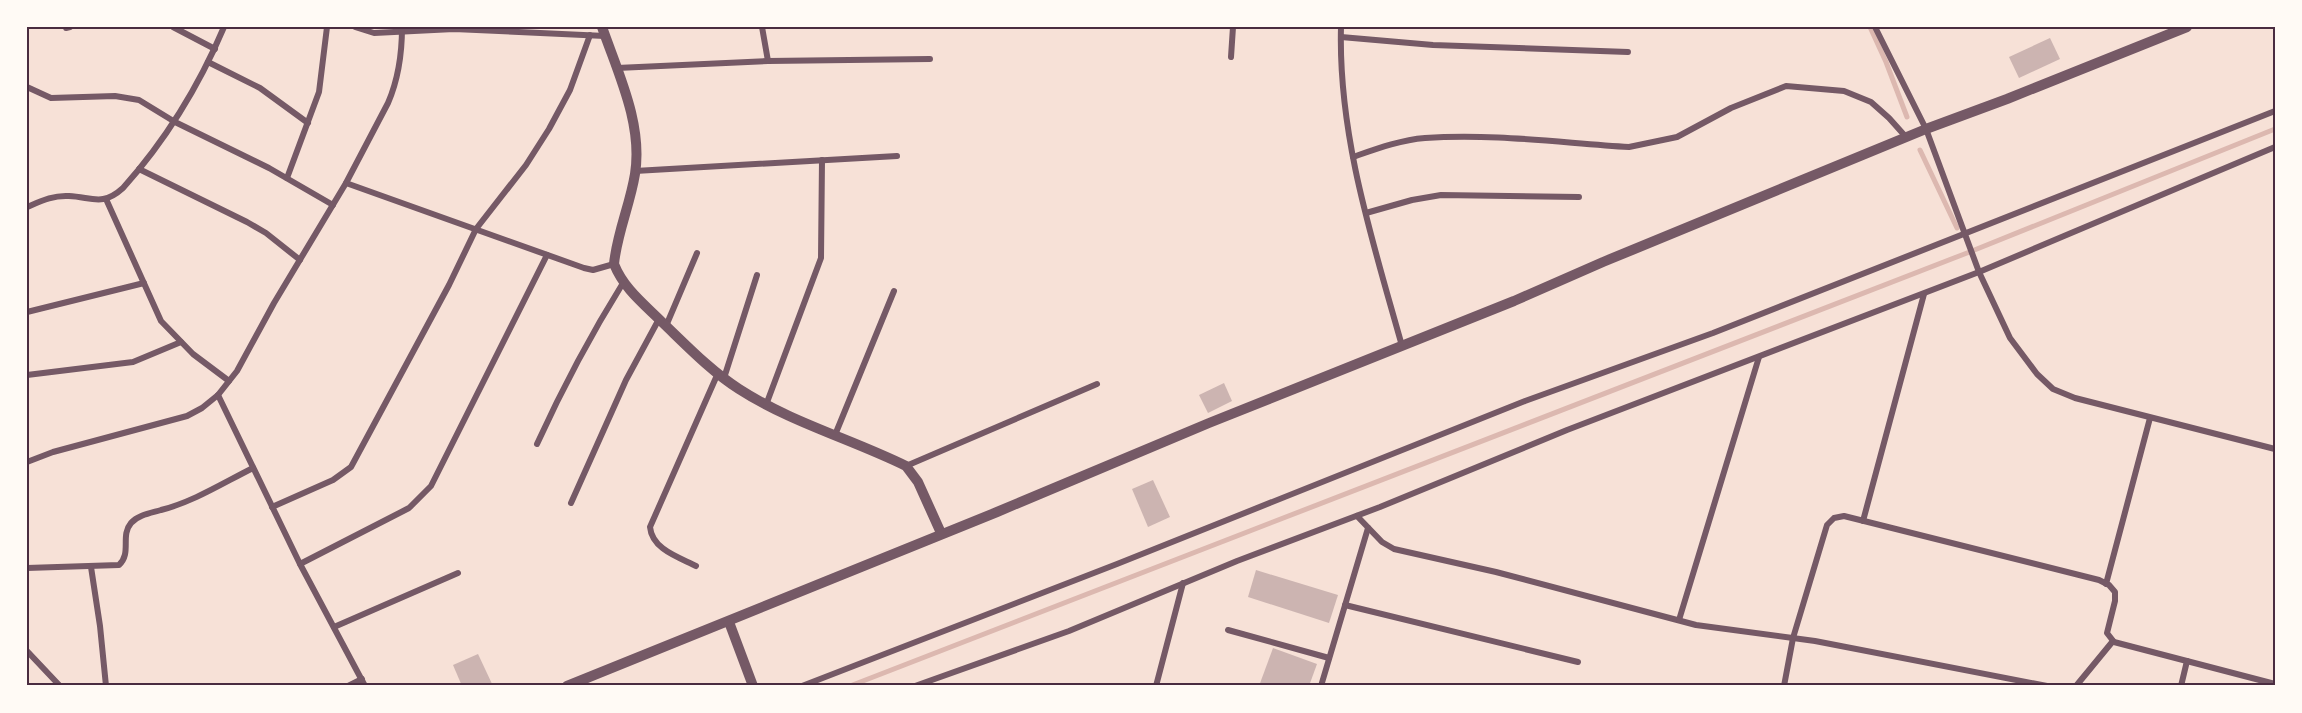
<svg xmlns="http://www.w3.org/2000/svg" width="2302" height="713" font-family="'Fira Sans',sans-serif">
<rect width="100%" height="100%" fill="#f7e1d7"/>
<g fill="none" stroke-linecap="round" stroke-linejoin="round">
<!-- stream -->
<g stroke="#dcb8b0" stroke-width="5">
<path d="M 1870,27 L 1886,62 L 1907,117"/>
<path d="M 1920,150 L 1957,228"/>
<path d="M 850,686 L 1967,253 L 2275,129"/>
</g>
</g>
<!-- building -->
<g fill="#ccb4b1">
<path d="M 2050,38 L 2060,59 L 2019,78 L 2009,57 Z"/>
<path d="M 1224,383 L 1232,401 L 1208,413 L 1199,395 Z"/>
<path d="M 1153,480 L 1170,517 L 1148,527 L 1132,489 Z"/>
<path d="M 1256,570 L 1338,595 L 1329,623 L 1248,597 Z"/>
<path d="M 1273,648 L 1317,664 L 1309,686 L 1259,686 Z"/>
<path d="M 478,654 L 493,686 L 462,686 L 453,665 Z"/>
</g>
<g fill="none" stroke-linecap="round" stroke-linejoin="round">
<!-- minor -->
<g stroke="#755966" stroke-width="6">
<path d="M 173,27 L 215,49"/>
<path d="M 355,27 L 374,33 L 454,29 L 605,36"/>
<path d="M 762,27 L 768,61"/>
<path d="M 1341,27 C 1338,136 1373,242 1402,346"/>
<path d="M 1875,27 L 1926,129 L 1979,272 L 2010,338 L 2037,374 L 2053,389 L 2075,398 L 2275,449"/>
<path d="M 66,28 L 70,27"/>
<path d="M 1341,37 L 1433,45 L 1628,52"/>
<path d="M 1231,57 L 1233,27"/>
<path d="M 208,62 L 260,88 L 308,123"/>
<path d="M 617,68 L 768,61 L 930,59"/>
<path d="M 27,87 L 51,98 L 115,96 L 139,100 L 175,122 L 269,168 L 333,205"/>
<path d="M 1353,157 C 1376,149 1400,140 1425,138 C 1492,133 1562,143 1629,147 L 1677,137 L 1731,108 L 1786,86 L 1844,91 L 1871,102 L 1889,118 L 1906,137"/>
<path d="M 139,169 L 247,222 L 266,233 L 300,260"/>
<path d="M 635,171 L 897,156"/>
<path d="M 287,178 L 319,92 L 327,27"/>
<path d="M 346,183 L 584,268 L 593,270 L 614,264"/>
<path d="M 106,199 L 161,321 L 193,354 L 229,381"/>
<path d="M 27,207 C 41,201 53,195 69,196 C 92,197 102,207 123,188 C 166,140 199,86 224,27"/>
<path d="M 1366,213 L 1412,200 L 1441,195 L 1579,197"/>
<path d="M 27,312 L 144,283"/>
<path d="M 666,326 L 697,253"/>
<path d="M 27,375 L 133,362 L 181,342"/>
<path d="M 724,378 L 757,275"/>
<path d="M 218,395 L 300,564 L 365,686"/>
<path d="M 766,405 L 821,258 L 822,160"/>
<path d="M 835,435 L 894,291"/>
<path d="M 537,444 C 563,387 590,336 623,283"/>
<path d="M 27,462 L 53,452 L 187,416 L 202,408 L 218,395 L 237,371 L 274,303 L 346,183 L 388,103 C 398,80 402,52 402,27"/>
<path d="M 906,466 L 1097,384"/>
<path d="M 571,503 L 626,380 L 659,319"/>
<path d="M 272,507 L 333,480 L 351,467 L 449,285 L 476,229 L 526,165 L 549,129 L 570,90 L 590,35"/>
<path d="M 1357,516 L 1382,542 L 1394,549 L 1496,572 L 1696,625 L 1815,641 L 2047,686"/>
<path d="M 1863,521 L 1924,294"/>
<path d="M 300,564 L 409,508 L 431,486 L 547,255"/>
<path d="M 696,566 C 678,557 652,549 650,527 L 718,373"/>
<path d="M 91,567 L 100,626 L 106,686"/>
<path d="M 27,568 L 119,565 C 132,553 120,536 131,523 C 138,515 151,513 161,510 C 193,502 223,483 253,468"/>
<path d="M 2106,584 L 2150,418"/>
<path d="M 1345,605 L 1578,662"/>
<path d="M 1679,620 L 1759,357"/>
<path d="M 334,627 L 458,573"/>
<path d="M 1228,630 L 1329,658"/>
<path d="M 27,651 L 60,686"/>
<path d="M 348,686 L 362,679"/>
<path d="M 802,686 L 1117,564 L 1525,401 L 1713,333 L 2275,111"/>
<path d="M 915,686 L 1069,631 L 1237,561 L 1380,507 L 1567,430 L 1979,272 L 2275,147"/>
<path d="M 1156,686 L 1183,583"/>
<path d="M 1321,686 L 1368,528"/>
<path d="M 1784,686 L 1793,638 L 1827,525 L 1834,518 L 1844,516 L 2099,580 L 2109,585 L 2115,592 L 2115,601 L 2107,633 L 2114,642 L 2275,684"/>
<path d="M 2076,686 L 2113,641"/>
<path d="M 2181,686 L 2187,661"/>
</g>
<!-- tertiary -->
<g stroke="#755966" stroke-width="10">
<path d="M 602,27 C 618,73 643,124 635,174 C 630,205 617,233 614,264 C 624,289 644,304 663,323 C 687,346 711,371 739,389 C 790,422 851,439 906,466 L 918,482 L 941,533"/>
<path d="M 729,622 L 753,686"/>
<path d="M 567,686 L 997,512 L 1209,423 L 1514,301 L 1603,262 L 1926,129 L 2007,99 L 2187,27"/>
</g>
</g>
<!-- border -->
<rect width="2302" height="713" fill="none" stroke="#fffaf5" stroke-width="57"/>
<rect x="28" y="28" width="2246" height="656" fill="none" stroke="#4a2c40" stroke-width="2"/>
</svg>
